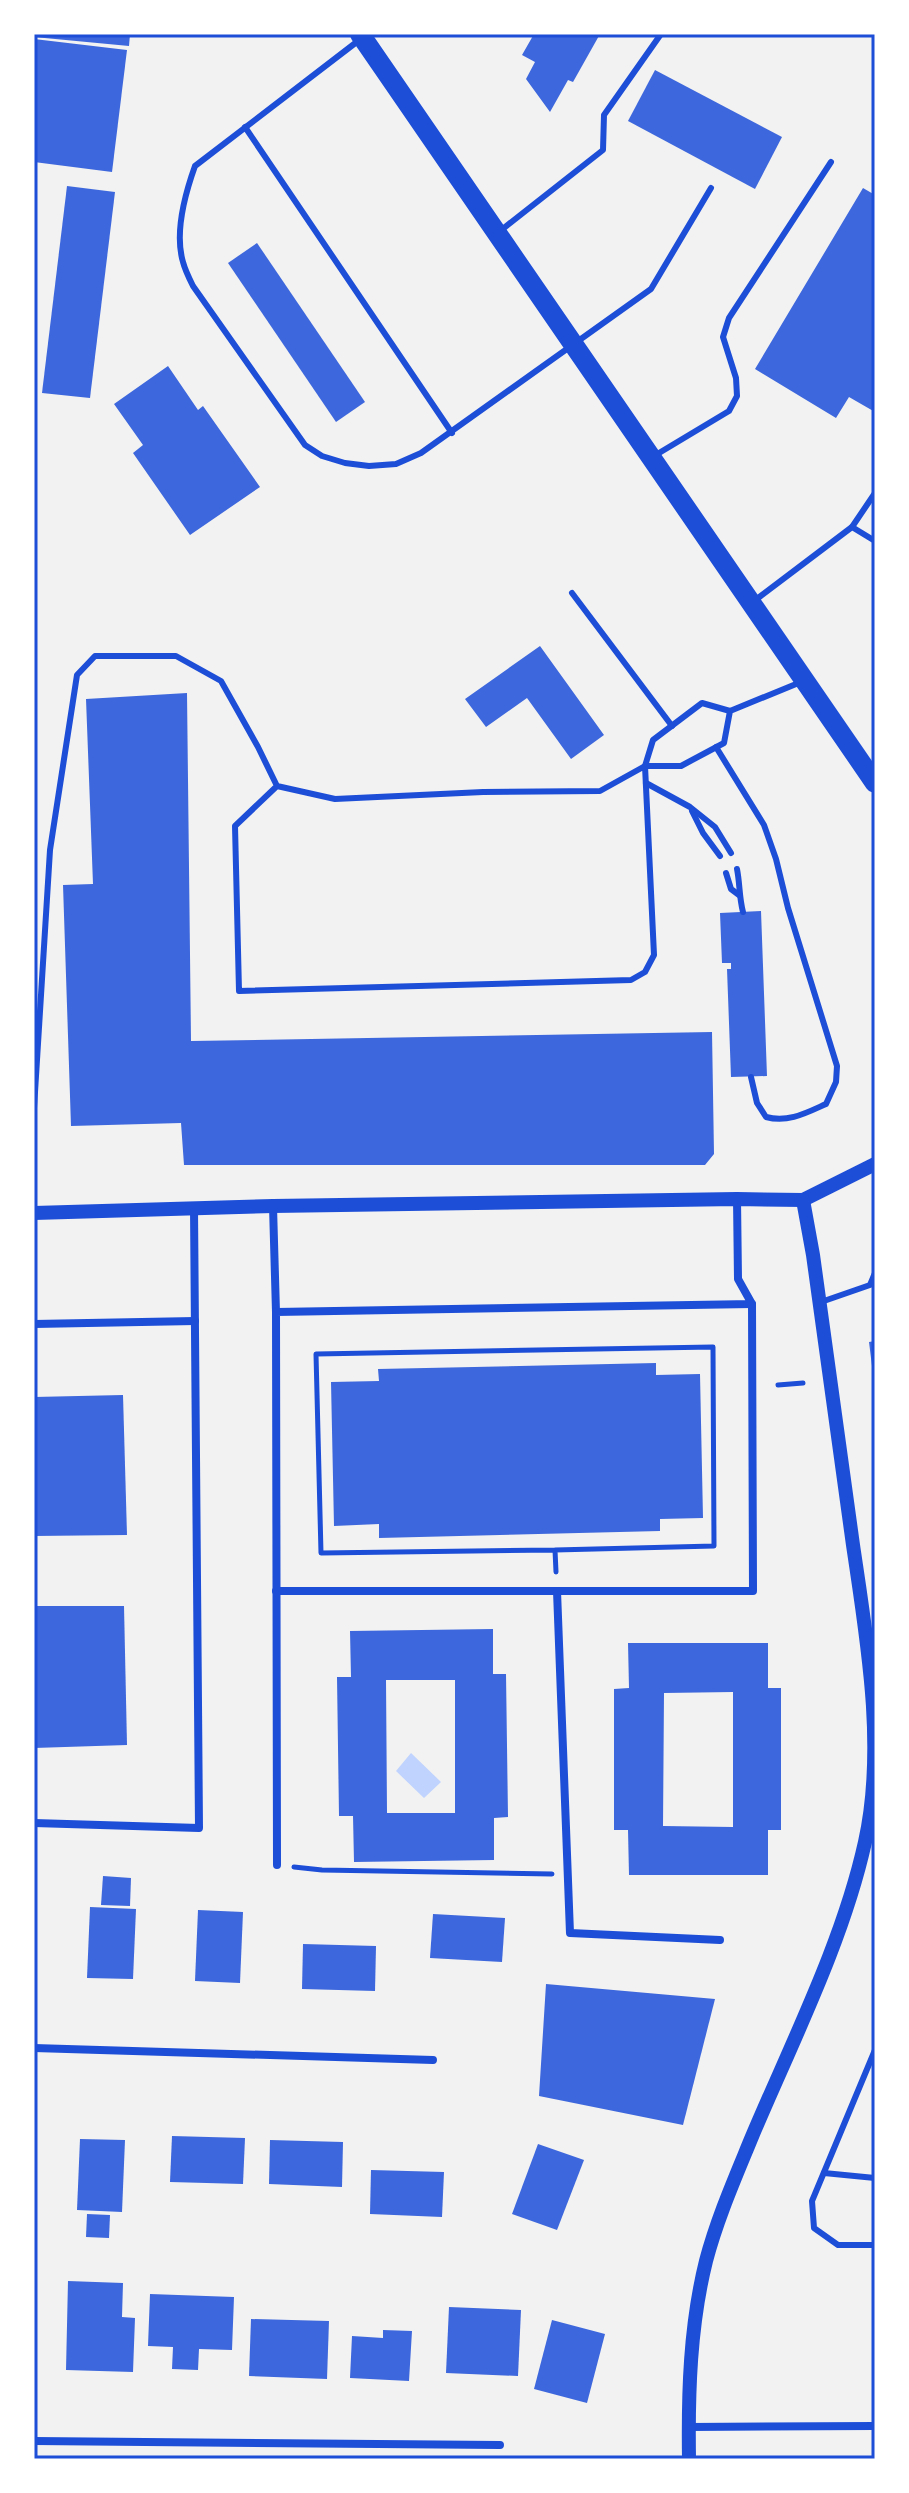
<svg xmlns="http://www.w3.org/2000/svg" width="909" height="2493" font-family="Signika,sans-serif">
<rect width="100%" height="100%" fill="#f2f2f2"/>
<!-- water -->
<path fill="#bfd3fe" d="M 411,1753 L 441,1782 L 424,1798 L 396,1771 Z"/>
<!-- building -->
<g fill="#3d67dc" fill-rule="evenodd">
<path d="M 34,34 L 130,34 L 129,46 L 34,37 Z"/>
<path d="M 534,34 L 600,34 L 573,82 L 568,80 L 550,112 L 526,79 L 535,62 L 522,55 Z"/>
<path d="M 34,39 L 127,50 L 112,172 L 34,162 Z"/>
<path d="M 655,70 L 782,137 L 755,189 L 628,121 Z"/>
<path d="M 67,186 L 115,192 L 90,398 L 42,393 Z"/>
<path d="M 863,188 L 875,195 L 875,412 L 849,397 L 836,418 L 755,369 Z"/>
<path d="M 257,243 L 365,402 L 336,422 L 228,263 Z"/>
<path d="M 168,366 L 198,410 L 203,406 L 260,487 L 190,535 L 133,453 L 143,445 L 114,404 Z"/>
<path d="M 540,646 L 604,735 L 571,759 L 527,698 L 486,727 L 465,699 Z"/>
<path d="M 187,693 L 191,1041 L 712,1032 L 714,1154 L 705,1165 L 184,1165 L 181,1123 L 71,1126 L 63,885 L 93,884 L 86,699 Z"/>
<path d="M 761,911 L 767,1076 L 731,1077 L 727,969 L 731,969 L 731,963 L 722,963 L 720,913 Z"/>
<path d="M 875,1341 L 875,1374 L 873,1374 L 869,1342 Z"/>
<path d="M 656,1363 L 656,1375 L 700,1374 L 703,1518 L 660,1519 L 660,1531 L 379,1538 L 379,1524 L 334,1526 L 331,1382 L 379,1381 L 378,1369 Z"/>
<path d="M 123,1395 L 127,1535 L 34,1536 L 34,1397 Z"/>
<path d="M 34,1606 L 124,1606 L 127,1745 L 34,1748 Z"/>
<path d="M 493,1629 L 493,1674 L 506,1674 L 508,1817 L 494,1818 L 494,1860 L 354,1862 L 353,1816 L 339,1816 L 337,1677 L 351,1677 L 350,1631 ZM 386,1680 L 455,1680 L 455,1813 L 387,1813 Z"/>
<path d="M 628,1643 L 768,1643 L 768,1688 L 781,1688 L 781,1830 L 768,1830 L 768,1875 L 629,1875 L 628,1830 L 614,1830 L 614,1689 L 629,1688 ZM 733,1692 L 733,1827 L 663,1826 L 664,1693 Z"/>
<path d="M 103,1876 L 131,1878 L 130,1906 L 101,1905 Z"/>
<path d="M 90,1907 L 136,1909 L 133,1979 L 87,1978 Z"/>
<path d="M 198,1910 L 243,1912 L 240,1983 L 195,1981 Z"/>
<path d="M 433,1914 L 505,1918 L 502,1962 L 430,1958 Z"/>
<path d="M 303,1944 L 376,1946 L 375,1991 L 302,1989 Z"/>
<path d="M 546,1984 L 715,1999 L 683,2125 L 539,2096 Z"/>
<path d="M 172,2136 L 245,2138 L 243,2184 L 170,2182 Z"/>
<path d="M 80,2139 L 125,2140 L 122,2212 L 77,2210 Z"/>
<path d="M 270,2140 L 343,2142 L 342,2187 L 269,2184 Z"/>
<path d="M 538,2144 L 584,2160 L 557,2230 L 512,2214 Z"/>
<path d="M 371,2170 L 444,2172 L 442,2217 L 370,2214 Z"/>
<path d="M 87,2214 L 110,2215 L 109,2238 L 86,2237 Z"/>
<path d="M 68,2281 L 123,2283 L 122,2317 L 135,2318 L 133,2372 L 66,2370 Z"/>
<path d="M 150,2294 L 234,2297 L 232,2350 L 199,2349 L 198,2370 L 172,2369 L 173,2347 L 148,2346 Z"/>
<path d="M 449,2307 L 521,2310 L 518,2376 L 446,2373 Z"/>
<path d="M 251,2319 L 329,2321 L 327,2379 L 249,2376 Z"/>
<path d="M 552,2320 L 605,2334 L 587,2403 L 534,2389 Z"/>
<path d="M 383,2330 L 412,2331 L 409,2381 L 350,2378 L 352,2336 L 383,2338 Z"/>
</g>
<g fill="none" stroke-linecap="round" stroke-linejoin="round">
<!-- path -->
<g stroke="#1d4ed8" stroke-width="5">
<path d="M 778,1385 L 803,1383"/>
<path d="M 555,1550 L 714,1546 L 713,1347 L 316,1354 L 321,1553 L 555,1550 L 556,1572"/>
<path d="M 294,1867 L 322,1870 L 552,1874"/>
</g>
<!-- service -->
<g stroke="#1d4ed8" stroke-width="6">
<path d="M 358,41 L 195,166 C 185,194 174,232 183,262 C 185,270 189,278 193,286 L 305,445 L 322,456 L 345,463 L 369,466 L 396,464 L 421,453 L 651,289 L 711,188"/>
<path d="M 245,127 L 452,433"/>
<path d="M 500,231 L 603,150 L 604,115 L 661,34"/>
<path d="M 654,456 L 729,411 L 737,396 L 736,378 L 723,337 L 729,318 L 831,162"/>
<path d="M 852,527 L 875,493"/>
<path d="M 572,593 L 672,726"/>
<path d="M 754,601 L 852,527 L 875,541"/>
<path d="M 730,711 L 724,743 L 681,766 L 645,766 L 653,740 L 702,703 L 730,711 L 801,682"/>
<path d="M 716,747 L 764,825 L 776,859 L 788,908 L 837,1066 L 836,1082 L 826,1104 C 806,1113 788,1123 766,1117 L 757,1103 L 751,1077"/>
<path d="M 646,783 L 690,807 L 715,827 L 731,853"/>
<path d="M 692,811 L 703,833 L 720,856"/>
<path d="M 737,869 C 740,884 739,897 743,912"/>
<path d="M 726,873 L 731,889 L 739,895"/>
<path d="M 34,1108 L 50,850 L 77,675 L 95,656 L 176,656 L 221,681 L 258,747 L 277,786 L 335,799 L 483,792 L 600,791 L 645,766 L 654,955 L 645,972 L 631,980 L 239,991 L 235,826 L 277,786"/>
<path d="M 821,1302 L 870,1285 L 875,1273"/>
<path d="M 875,2050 L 812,2201 L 814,2228 L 838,2245 L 875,2245"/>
<path d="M 824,2173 L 875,2178"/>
</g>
<!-- minor -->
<g stroke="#1d4ed8" stroke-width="8">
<path d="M 273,1206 L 276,1312"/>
<path d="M 34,1324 L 195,1321"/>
<path d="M 276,1591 L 753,1591 L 752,1304"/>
<path d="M 557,1591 L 570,1933 L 720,1940"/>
<path d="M 34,1823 L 199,1828 L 194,1208"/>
<path d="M 277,1865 L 276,1312 L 752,1304 L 738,1279 L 737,1199"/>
<path d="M 34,2048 L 433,2060"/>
<path d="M 689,2427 L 875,2426"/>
<path d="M 34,2441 L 500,2445"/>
</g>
<!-- tertiary -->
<g stroke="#1d4ed8" stroke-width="14">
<path d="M 34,1213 L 273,1206 L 737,1199 L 803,1200 L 875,1164"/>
<path d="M 689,2459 C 688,2393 690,2325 706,2261 C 717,2219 735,2178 751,2139 C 791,2044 843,1942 865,1842 C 886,1748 867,1640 853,1545 C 840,1449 827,1352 813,1255 L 803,1200"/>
</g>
<!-- primary -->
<path stroke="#1d4ed8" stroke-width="20" d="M 360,34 L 875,783"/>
</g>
<!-- border -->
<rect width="909" height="2493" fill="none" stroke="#ffffff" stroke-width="72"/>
<rect x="36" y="36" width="837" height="2421" fill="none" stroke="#1d4ed8" stroke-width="3"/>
</svg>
